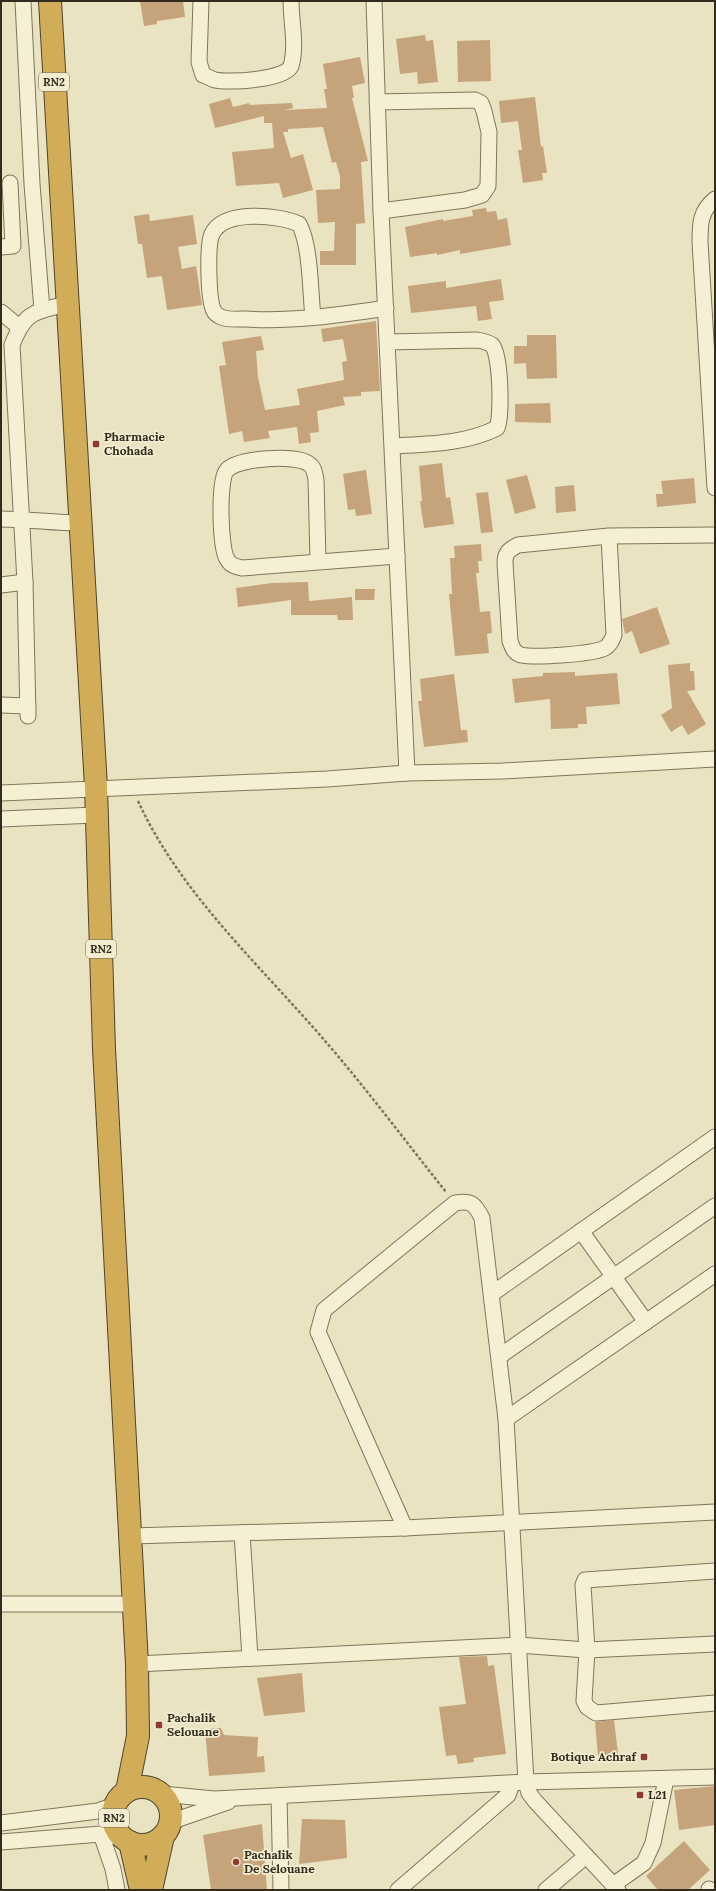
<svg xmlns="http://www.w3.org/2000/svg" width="716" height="1891" font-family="Lora,serif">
<rect width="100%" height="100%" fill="#eae3c2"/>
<!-- building -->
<g fill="#c5a37b">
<path d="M 140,1 L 183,1 L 185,17 L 157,21 L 157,24 L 144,26 Z"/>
<path d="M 425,35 L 426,41 L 433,40 L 438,82 L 418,84 L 417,72 L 400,74 L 396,39 Z"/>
<path d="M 490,40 L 491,81 L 458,82 L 457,41 Z"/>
<path d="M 360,57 L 365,83 L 352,86 L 354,98 L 352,98 L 368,161 L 361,162 L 365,223 L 356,224 L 356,265 L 320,265 L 320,251 L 334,251 L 335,222 L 318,223 L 316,190 L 340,189 L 340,176 L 336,162 L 332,163 L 323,127 L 288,129 L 288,132 L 283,132 L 291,158 L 303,154 L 313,190 L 283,198 L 279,183 L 236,186 L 232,152 L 274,148 L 272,123 L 264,123 L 264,116 L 215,128 L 209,104 L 230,98 L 233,107 L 249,103 L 250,105 L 292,103 L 293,108 L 284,110 L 327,108 L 324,89 L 327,89 L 323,64 Z"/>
<path d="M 535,97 L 541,147 L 543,146 L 547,173 L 542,173 L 543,180 L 523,183 L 518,150 L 522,150 L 518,121 L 501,123 L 499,101 Z"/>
<path d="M 486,208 L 487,212 L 496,211 L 498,220 L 507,218 L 511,245 L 460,254 L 460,250 L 437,255 L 437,253 L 410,257 L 405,227 L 443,219 L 443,221 L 473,216 L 472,210 Z"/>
<path d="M 149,214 L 150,221 L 193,215 L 197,244 L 178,247 L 182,269 L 196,266 L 202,305 L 167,310 L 162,276 L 147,278 L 142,244 L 138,244 L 134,216 Z"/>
<path d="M 501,279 L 504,300 L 489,302 L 492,319 L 478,321 L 476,306 L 411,313 L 408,286 L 446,281 L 446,288 Z"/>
<path d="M 376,321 L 380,391 L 361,392 L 361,396 L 343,397 L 345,405 L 317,411 L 319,432 L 310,433 L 311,442 L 299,444 L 297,427 L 268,431 L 270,438 L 244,442 L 242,431 L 229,434 L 219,366 L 226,365 L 222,342 L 261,336 L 264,350 L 256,351 L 258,377 L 265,410 L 300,405 L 297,389 L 344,380 L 342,362 L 347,361 L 343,339 L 323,342 L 321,329 Z"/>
<path d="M 527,335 L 556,335 L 557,378 L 527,379 L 526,363 L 514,364 L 514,346 L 527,346 Z"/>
<path d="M 550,403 L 551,423 L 515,422 L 515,404 Z"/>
<path d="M 442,463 L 446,498 L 450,497 L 454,524 L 424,528 L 420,501 L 422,501 L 419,466 Z"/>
<path d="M 366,470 L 372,514 L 356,516 L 355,509 L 348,510 L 343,474 Z"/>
<path d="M 527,475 L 536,508 L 515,514 L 506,480 Z"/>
<path d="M 694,478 L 696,503 L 657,507 L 656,494 L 663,494 L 661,481 Z"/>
<path d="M 574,485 L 576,511 L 556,513 L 555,487 Z"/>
<path d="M 488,492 L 493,532 L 481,533 L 476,493 Z"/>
<path d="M 481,544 L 482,561 L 478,561 L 479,573 L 476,573 L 480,612 L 490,611 L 492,633 L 487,634 L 489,653 L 455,656 L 449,594 L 452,594 L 450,558 L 455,558 L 454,546 Z"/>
<path d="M 308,582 L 309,601 L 352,597 L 353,620 L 338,620 L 337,615 L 291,615 L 291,600 L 238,607 L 236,588 L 272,583 Z"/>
<path d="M 355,589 L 375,589 L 374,600 L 355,600 Z"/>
<path d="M 657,607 L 670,644 L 640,654 L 632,631 L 625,634 L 622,619 Z"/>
<path d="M 690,663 L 690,671 L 694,671 L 695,690 L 687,691 L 706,724 L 688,735 L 682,725 L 671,732 L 661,715 L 672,708 L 668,665 Z"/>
<path d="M 575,672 L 575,676 L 617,673 L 620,704 L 586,707 L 587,724 L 578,724 L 578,728 L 551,729 L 550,699 L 515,703 L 512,679 L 543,676 L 543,673 Z"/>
<path d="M 454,674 L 461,730 L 467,730 L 468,742 L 424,747 L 418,701 L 422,701 L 420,679 Z"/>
<path d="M 487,1656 L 488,1666 L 494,1665 L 506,1754 L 473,1758 L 474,1762 L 458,1764 L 456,1755 L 446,1756 L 439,1707 L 466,1704 L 459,1657 Z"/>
<path d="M 302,1673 L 305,1712 L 264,1716 L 257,1678 Z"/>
<path d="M 614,1720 L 618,1754 L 598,1756 L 595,1722 Z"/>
<path d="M 221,1728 L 224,1735 L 258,1737 L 257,1757 L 264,1756 L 265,1772 L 209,1776 L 205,1729 Z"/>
<path d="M 715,1786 L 715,1825 L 679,1830 L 674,1790 Z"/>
<path d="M 302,1819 L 345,1820 L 347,1858 L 299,1864 Z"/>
<path d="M 262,1824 L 267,1890 L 211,1890 L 203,1835 Z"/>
<path d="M 684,1841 L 710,1870 L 688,1890 L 658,1890 L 646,1876 Z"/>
</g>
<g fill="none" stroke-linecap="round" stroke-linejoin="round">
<!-- minor casing -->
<g stroke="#82745b" stroke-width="17">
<g id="minor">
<path d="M 23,1 L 32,184 L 42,310"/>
<path d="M 201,1 L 199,62 L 203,75 C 207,76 211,79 215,80 C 228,83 286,80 291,66 C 297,46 291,21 291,1"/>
<path d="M 374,1 L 381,211 L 407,773"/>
<path d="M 377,102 L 475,100 L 481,103 L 484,111 L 489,132 L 488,186 L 482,195 L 465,200 L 381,211"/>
<path d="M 715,199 C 700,211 700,224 700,242 L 715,488"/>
<path d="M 1,247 L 13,246 L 10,183"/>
<path d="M 1,312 L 19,327"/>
<path d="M 313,317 C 310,291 311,246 299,224 C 279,215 224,209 212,234 C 207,244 208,301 214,311 C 215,314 219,316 221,317 C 227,320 238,319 245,319 C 292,322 340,315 386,308"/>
<path d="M 388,342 L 477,340 C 482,341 488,342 492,345 C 501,355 502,416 497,428 C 466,444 427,444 393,446"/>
<path d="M 1,519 C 28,519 54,523 80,523"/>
<path d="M 609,536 L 614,635 C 612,640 610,645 605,648 C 593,654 536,658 521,655 C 514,653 512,647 510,641 L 505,563 C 505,552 509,550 518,545 L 609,536 L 715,535"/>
<path d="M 318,561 L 316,480 C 315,474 314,467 309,464 C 296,454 238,458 227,470 C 218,479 220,548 227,559 C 231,566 235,566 242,568 L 397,556"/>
<path d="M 1,585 L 25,582"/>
<path d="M 1,705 L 28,706"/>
<path d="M 28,716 L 25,582 L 12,345 C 25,311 34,312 67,304"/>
<path d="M 1,793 L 327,779 L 407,773 L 503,771 L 715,759"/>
<path d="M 1,819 L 96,815"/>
<path d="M 581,1231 L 646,1322"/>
<path d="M 493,1293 L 715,1137"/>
<path d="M 500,1356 L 715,1206"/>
<path d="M 506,1419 L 715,1274"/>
<path d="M 405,1528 L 715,1512"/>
<path d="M 242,1533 L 250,1658"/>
<path d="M 132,1536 L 405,1528 L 318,1332 L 324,1310 L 455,1203 C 471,1200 475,1204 482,1218 L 506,1419 L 526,1782 L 529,1793 L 535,1801 L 618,1890"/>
<path d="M 715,1571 L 585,1580 L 583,1585 L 587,1650 L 715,1644"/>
<path d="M 1,1604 L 134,1604"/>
<path d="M 137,1664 L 518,1645 L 587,1650 L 584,1701 L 587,1707 L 596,1713 L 715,1703"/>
<path d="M 162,1794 L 214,1799 L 235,1798 L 526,1782 L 715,1777"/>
<path d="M 279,1796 L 281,1890"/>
<path d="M 170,1822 L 228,1802"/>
<path d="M 1,1823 L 98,1811 L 109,1807 L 117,1801"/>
<path d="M 101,1834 L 113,1869 L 117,1890"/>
<path d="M 1,1842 L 101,1834 L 124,1838"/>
<path d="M 613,1885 L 644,1863 L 653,1843 L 666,1779"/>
<path d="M 709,1889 L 710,1890"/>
<path d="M 398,1890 L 508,1795 L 512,1784"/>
<path d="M 546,1890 L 586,1856"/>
</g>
</g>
<!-- highway casing -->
<g stroke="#50422f" stroke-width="24">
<g id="highway">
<path d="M 50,1 L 96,787 L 104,1049 L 137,1664 L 138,1736 L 127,1791"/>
<circle cx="142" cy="1816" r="29"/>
<path d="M 130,1842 L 141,1890"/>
<path d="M 151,1890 L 163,1836"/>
</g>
</g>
<!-- path -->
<path stroke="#82745b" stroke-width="2.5" stroke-dasharray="3 2" stroke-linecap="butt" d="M 138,801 C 176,884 243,949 303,1016 C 354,1072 399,1133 446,1192"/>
<!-- minor -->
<use href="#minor" stroke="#f5f0d4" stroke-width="15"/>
<!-- highway -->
<use href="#highway" stroke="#d2ad59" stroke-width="22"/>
</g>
<!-- markers -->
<g fill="#8b3b30" stroke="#f2ecd1" stroke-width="1.5">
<rect x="92" y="440" width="8" height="8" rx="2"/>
<rect x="155" y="1721" width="8" height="8" rx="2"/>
<rect x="640" y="1753" width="8" height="8" rx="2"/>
<rect x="636" y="1791" width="8" height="8" rx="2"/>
<circle cx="236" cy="1862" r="4"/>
</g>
<g text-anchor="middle" stroke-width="3.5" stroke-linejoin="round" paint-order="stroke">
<!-- shield labels -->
<g fill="#f2ecd1" stroke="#6c6554" stroke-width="1">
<rect x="39" y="73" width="30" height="18" rx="3"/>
<rect x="86" y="940" width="30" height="18" rx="3"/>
<rect x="99" y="1809" width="30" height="18" rx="3"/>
</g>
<g font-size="11" font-weight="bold" fill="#332b1e">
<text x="54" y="86">RN2</text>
<text x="101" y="953">RN2</text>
<text x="114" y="1822">RN2</text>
</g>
<!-- poi labels -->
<g font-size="12" font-weight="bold" fill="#332b1e" stroke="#f2ecd1" text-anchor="start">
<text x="104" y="441">Pharmacie<tspan x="104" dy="14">Chohada</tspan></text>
<text x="167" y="1722">Pachalik<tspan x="167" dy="14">Selouane</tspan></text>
<text x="636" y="1761" text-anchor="end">Botique Achraf</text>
<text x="648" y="1799">L21</text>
<text x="244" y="1859">Pachalik<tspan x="244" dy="14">De Selouane</tspan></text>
</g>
</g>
<!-- border -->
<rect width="716" height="1891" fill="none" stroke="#332b1e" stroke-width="4"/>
</svg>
